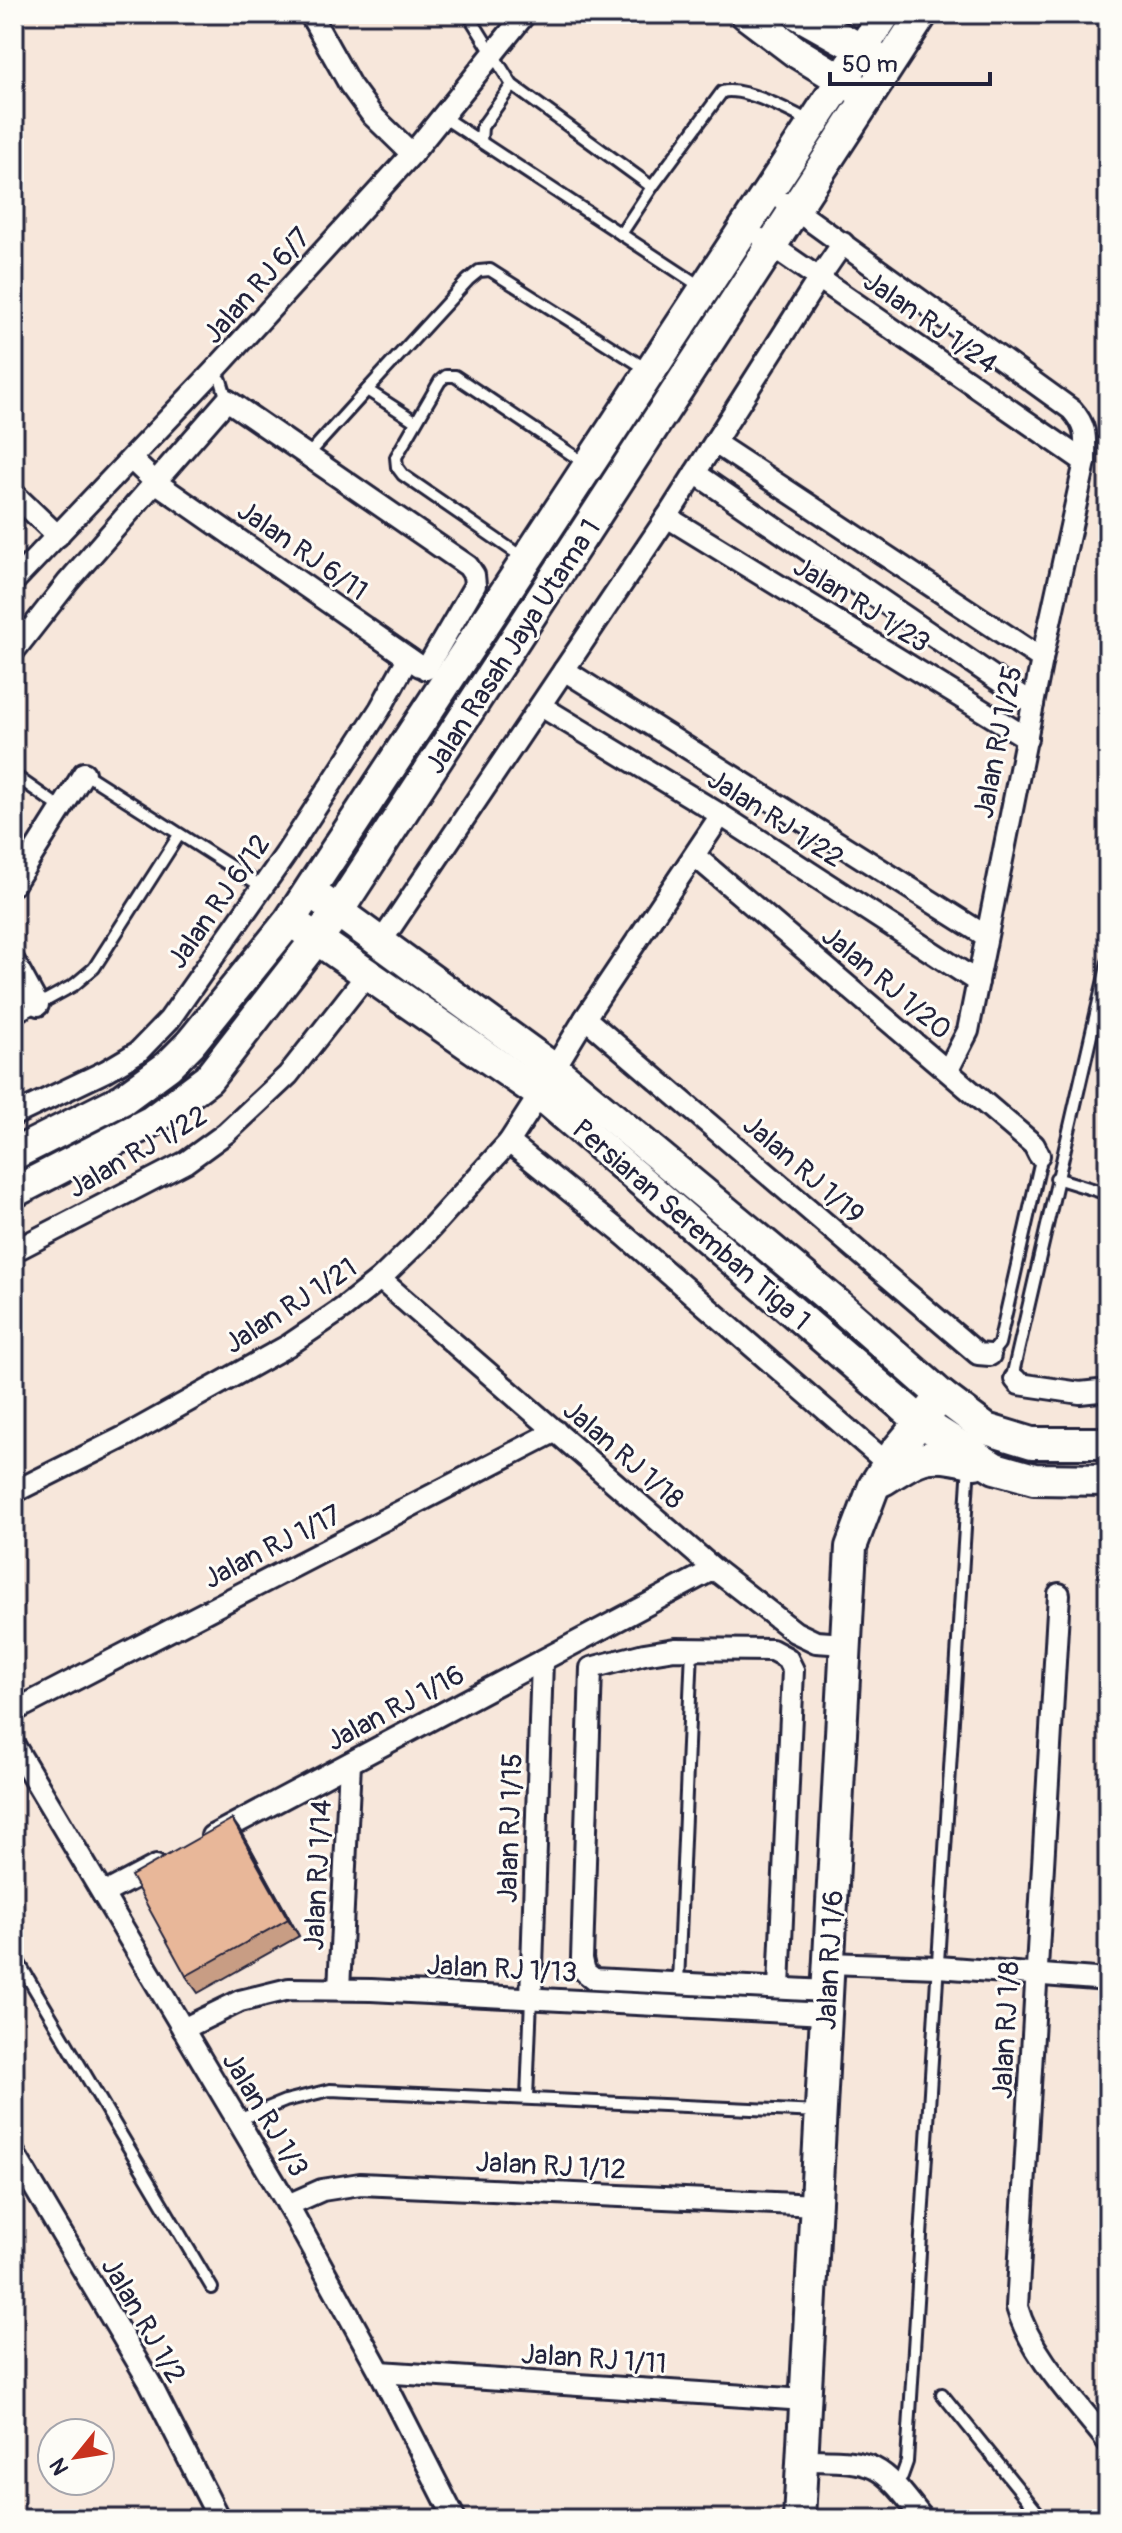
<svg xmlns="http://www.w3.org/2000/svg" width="1122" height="2533" font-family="Pangolin,sans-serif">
<rect width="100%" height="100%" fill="#f7e7db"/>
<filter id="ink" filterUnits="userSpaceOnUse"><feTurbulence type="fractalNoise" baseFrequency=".0125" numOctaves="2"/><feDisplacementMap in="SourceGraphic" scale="16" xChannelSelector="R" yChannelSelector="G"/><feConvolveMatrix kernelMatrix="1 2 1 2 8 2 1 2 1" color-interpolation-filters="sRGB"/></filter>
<g filter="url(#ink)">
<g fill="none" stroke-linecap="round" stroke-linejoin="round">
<!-- lane casing -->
<g stroke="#22223b" stroke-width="16">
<g id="lane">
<path d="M 468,14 L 512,85 L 652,187 L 722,92 C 743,86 790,111 809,121"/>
<path d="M 443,117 L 703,288"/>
<path d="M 481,142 L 482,127 L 512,85"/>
<path d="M 621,234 L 652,187"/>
<path d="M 213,372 L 221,380 L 227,400"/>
<path d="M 367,390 L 468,280 L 479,271 L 490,270 L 648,370"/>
<path d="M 308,455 L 367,390 L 415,421"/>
<path d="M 525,559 L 403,475 L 397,467 L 396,457 L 440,381 L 446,376 L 455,376 L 586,464"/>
<path d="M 84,773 L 261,886"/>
<path d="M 14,775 L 61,808"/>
<path d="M 14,1018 L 74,985 L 94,968 L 179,835"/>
<path d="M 1056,1178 L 1108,1194"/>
<path d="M 990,1355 L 999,1344 L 1040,1164 L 1039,1155"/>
<path d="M 1015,1379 L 1013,1373 L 1108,962"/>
<path d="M 14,1958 L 18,1961 L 212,2288"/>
<path d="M 678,1983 L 692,1649"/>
<path d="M 527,2098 L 531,1998"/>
<path d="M 238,2120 L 285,2101 L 330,2090 L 819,2112"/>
<path d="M 942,2394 L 1043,2519"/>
<path d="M 896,2483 L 902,2476 L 907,2462 L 969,1463"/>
</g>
</g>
<!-- street casing -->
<g stroke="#22223b" stroke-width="26">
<g id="street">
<path d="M 310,14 L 350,85 L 372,115 L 412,154"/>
<path d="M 786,203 L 1072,410 C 1088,428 1085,439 1085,462 L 1042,659 L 968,1031 L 948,1070"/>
<path d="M 762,239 L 1085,462"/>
<path d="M 715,443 L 1042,659"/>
<path d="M 131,459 L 154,481 L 420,666"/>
<path d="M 695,473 L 1033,704"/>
<path d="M 14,494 L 58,536"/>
<path d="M 667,517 L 1027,738"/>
<path d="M 14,581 L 213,372 L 412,154 L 525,14"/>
<path d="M 14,651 L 68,582 L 227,400 L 468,566 L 474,575 L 475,585 L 426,669"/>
<path d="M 564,670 L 986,936"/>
<path d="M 541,706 L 721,815 L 978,982"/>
<path d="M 695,856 L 1034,1145 L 1039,1155"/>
<path d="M 14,884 L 84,773"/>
<path d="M 381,942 L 667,517 L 819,278 L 843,243"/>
<path d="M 14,961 L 38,1005"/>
<path d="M 585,1018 L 978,1354 L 990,1355"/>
<path d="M 554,1069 L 585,1018 L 721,815"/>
<path d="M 14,1115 L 106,1071 L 138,1052 L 169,1020 L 285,855 L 380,709 L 408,658"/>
<path d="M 509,1142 L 624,1235 L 888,1464"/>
<path d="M 14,1251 L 186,1162 L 226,1133 L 288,1075 L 368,973"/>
<path d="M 380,1279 L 714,1569 L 795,1632 L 816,1642 L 845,1644"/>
<path d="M 1015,1379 L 1019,1384 L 1080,1393 L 1108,1390"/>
<path d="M 14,1492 L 122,1438 L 289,1345 L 342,1309 L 380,1279 L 419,1241 L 509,1142 L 540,1094"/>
<path d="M 1059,1594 L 1017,2307 C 1031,2356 1076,2401 1108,2442"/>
<path d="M 14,1711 L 556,1431"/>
<path d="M 14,1745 L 288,2205 L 380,2372 L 455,2519"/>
<path d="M 212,1836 L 714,1569"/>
<path d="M 103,1894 L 156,1866"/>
<path d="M 829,1963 L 938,1967 L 1108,1980"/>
<path d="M 779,1987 L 793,1670 L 787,1658 L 772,1650 L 675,1649 L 644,1654 L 591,1668 L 582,1959 L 585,1972 L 594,1979 L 827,1991"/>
<path d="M 339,1989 L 350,1763"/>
<path d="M 531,1998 L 542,1661"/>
<path d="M 183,2029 L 240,2001 L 289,1989 L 371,1990 L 826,2014"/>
<path d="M 14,2153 L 150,2383 L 219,2519"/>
<path d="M 288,2205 L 322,2190 L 360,2184 L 816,2205"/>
<path d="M 380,2372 L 805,2400"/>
<path d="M 803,2460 C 875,2461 878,2460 923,2519"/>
</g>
</g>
<!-- secondary casing -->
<g stroke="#22223b" stroke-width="36">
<g id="secondary">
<path d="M 746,14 L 796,52 L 860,91"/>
<path d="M 798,14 L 880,60"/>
<path d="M 322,900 L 554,1069 L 843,1309 L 942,1396 L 986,1429 L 1032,1443 L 1108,1443"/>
<path d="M 301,928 L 540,1094 L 920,1421 L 995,1468 L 1034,1479 L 1108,1480"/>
<path d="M 14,1154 L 123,1099 L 168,1066 L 190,1044 L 290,920 L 885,14"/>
<path d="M 14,1192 L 152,1121 L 208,1079 L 338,911 L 922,14"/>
<path d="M 883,1480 C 923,1455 928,1451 975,1463"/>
<path d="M 799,2519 L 851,1547 L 874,1486 L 896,1451 L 942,1396"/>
</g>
</g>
<!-- lane -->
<use href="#lane" stroke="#fdfcf7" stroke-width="10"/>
<!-- street -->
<use href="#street" stroke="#fdfcf7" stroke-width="20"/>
<!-- secondary -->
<use href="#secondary" stroke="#fdfcf7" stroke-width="30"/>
</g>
<!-- wall -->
<path fill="#c89d84" stroke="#22223b" stroke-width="2" d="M 244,1836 L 299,1936 L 198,1993 L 186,1976 Z"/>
<!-- shaded-wall -->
<path fill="#a2806b" stroke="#22223b" stroke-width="2" d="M 232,1819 L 244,1836 L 299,1936 L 288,1919 Z"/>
<!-- building -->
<path fill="#e8b799" stroke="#22223b" stroke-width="2" d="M 232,1819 L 288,1919 L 186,1976 L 131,1876 Z"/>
</g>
<g text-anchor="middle" stroke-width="6" stroke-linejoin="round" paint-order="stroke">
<!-- street labels -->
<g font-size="28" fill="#22223b" stroke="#fdfcf7">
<text transform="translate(256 285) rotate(-48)" y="10">Jalan RJ 6/7</text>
<text transform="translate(931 322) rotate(35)" y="10">Jalan RJ 1/24</text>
<text transform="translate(303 550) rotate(35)" y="10">Jalan RJ 6/11</text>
<text transform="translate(862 604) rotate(32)" y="10">Jalan RJ 1/23</text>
<text transform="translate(512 646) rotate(-57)" y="10">Jalan Rasah Jaya Utama 1</text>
<text transform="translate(997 742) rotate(-79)" y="10">Jalan RJ 1/25</text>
<text transform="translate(776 818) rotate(33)" y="10">Jalan RJ 1/22</text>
<text transform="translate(218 901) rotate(-55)" y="10">Jalan RJ 6/12</text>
<text transform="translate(887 982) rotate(40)" y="10">Jalan RJ 1/20</text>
<text transform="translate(137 1151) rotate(-30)" y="10">Jalan RJ 1/22</text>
<text transform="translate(804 1169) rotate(41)" y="10">Jalan RJ 1/19</text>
<text transform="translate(692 1224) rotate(41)" y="10">Persiaran Seremban Tiga 1</text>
<text transform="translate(290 1305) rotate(-33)" y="10">Jalan RJ 1/21</text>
<text transform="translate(624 1454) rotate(41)" y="10">Jalan RJ 1/18</text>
<text transform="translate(272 1546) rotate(-27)" y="10">Jalan RJ 1/17</text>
<text transform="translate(395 1707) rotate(-28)" y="10">Jalan RJ 1/16</text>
<text transform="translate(509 1828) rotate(-88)" y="10">Jalan RJ 1/15</text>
<text transform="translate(317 1875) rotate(-87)" y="10">Jalan RJ 1/14</text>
<text transform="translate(829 1960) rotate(-87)" y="10">Jalan RJ 1/6</text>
<text transform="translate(502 1968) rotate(3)" y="10">Jalan RJ 1/13</text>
<text transform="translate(1005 2030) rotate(-87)" y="10">Jalan RJ 1/8</text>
<text transform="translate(266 2114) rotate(59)" y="10">Jalan RJ 1/3</text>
<text transform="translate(551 2165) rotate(3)" y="10">Jalan RJ 1/12</text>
<text transform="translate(144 2320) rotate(60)" y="10">Jalan RJ 1/2</text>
<text transform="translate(594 2358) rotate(4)" y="10">Jalan RJ 1/11</text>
</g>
</g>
<!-- margin -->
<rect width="1122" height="2533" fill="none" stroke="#fdfcf7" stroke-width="48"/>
<rect x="24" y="24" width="1074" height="2485" fill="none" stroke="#22223b" stroke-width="3" filter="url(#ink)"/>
<!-- north arrow -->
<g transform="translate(76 2457) rotate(240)"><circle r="38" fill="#fdfcf7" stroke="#a5a5ac" stroke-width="2"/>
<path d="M0-6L14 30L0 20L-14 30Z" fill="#c8321e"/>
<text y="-12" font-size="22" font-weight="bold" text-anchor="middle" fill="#22223b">N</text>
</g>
<!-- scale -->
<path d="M830 72v12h160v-12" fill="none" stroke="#22223b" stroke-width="4"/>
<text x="842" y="72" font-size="24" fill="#22223b" stroke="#fdfcf7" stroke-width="6" paint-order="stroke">50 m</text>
</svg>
